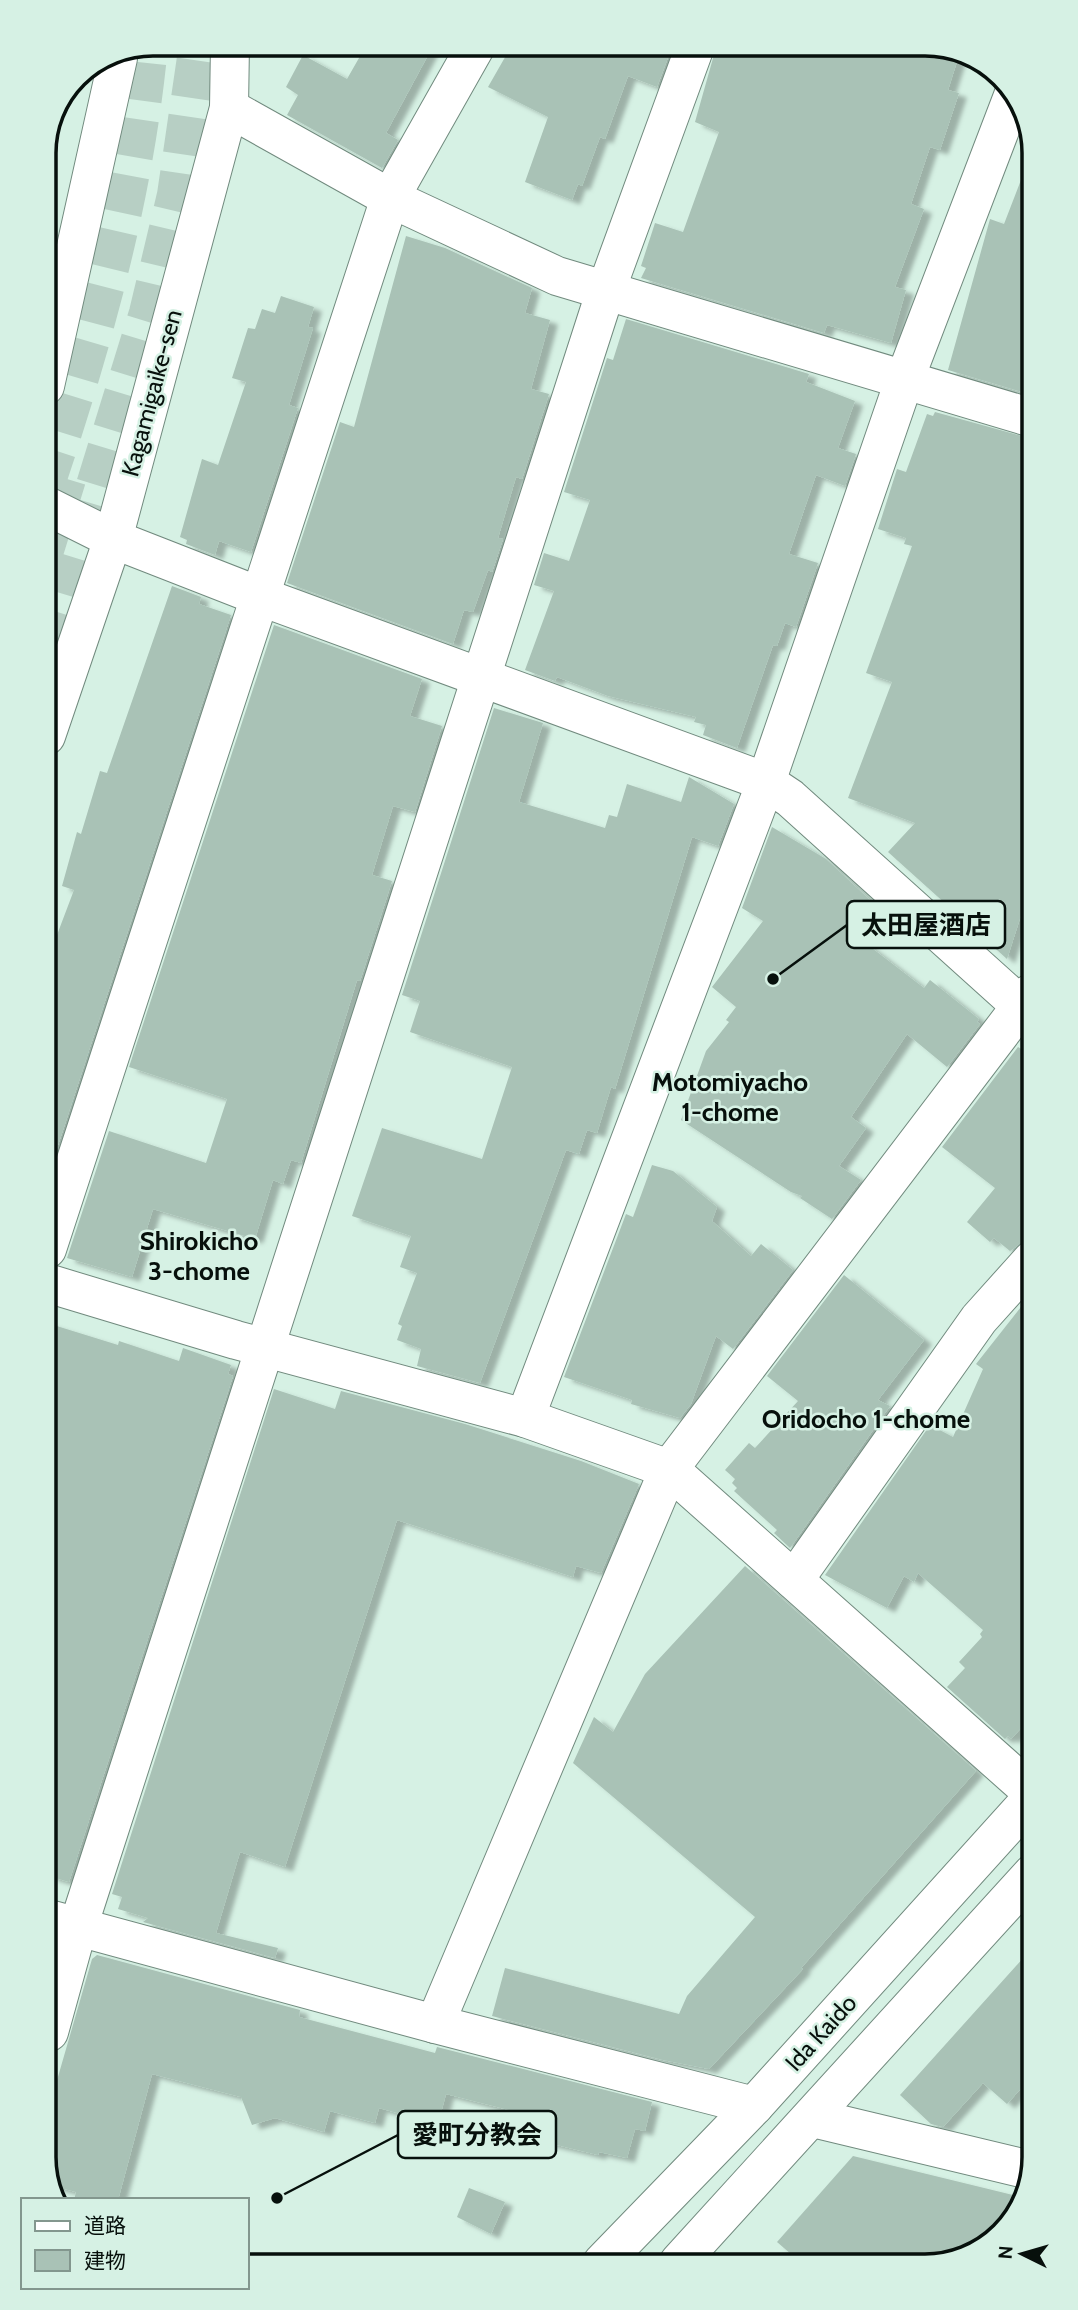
<svg xmlns="http://www.w3.org/2000/svg" width="1078" height="2310" font-family="Cabin,'Noto Sans JP',sans-serif">
<defs>
<filter id="shadow"><feDropShadow dx="8" dy="4.5" stdDeviation="2" flood-color="#0004"/></filter>
</defs>
<rect width="100%" height="100%" fill="#d6f1e4"/>
<!-- building -->
<g fill="#a9c2b6" filter="url(#shadow)">
<path d="M 367,44 L 434,44 L 386,133 L 398,140 L 382,168 L 287,115 L 298,95 L 286,87 L 303,55 L 347,79 Z"/>
<path d="M 520,44 L 673,44 L 657,87 L 628,76 L 605,139 L 600,137 L 582,186 L 578,184 L 572,200 L 525,182 L 548,117 L 488,87 L 508,52 L 514,55 Z"/>
<path d="M 717,44 L 755,55 L 759,44 L 927,44 L 959,55 L 948,90 L 959,93 L 940,150 L 930,147 L 911,204 L 924,209 L 895,287 L 906,290 L 891,343 L 827,325 L 824,333 L 641,278 L 646,268 L 641,266 L 655,223 L 683,232 L 719,132 L 695,122 Z"/>
<path d="M 1026,167 L 1028,168 L 1029,394 L 948,370 L 990,219 L 1004,224 Z"/>
<path d="M 406,236 L 445,248 L 532,288 L 525,313 L 550,320 L 531,389 L 549,394 L 522,479 L 516,477 L 498,538 L 503,539 L 492,572 L 488,570 L 473,612 L 464,610 L 453,644 L 287,583 L 340,422 L 354,427 Z"/>
<path d="M 281,296 L 314,307 L 308,327 L 313,328 L 289,405 L 298,408 L 251,552 L 219,541 L 215,555 L 186,544 L 187,540 L 180,537 L 202,459 L 218,465 L 246,382 L 232,378 L 248,328 L 255,329 L 262,309 L 275,313 Z"/>
<path d="M 626,319 L 809,374 L 806,382 L 855,401 L 838,448 L 856,454 L 845,486 L 816,475 L 789,554 L 818,563 L 796,627 L 785,623 L 777,646 L 773,645 L 737,748 L 703,735 L 706,725 L 694,722 L 696,717 L 608,696 L 557,677 L 555,681 L 525,670 L 554,591 L 534,585 L 544,553 L 569,561 L 590,500 L 564,492 L 607,358 L 613,360 Z"/>
<path d="M 935,412 L 1029,438 L 1030,887 L 1007,959 L 888,852 L 915,823 L 848,798 L 892,682 L 866,673 L 912,546 L 904,544 L 906,538 L 878,529 L 897,469 L 906,472 L 927,414 L 933,416 Z"/>
<path d="M 172,586 L 201,597 L 199,604 L 231,615 L 47,1179 L 46,964 L 74,890 L 62,886 L 77,832 L 81,834 L 100,771 L 107,773 Z"/>
<path d="M 274,625 L 422,679 L 410,716 L 442,726 L 415,812 L 393,806 L 372,875 L 392,881 L 360,981 L 357,980 L 301,1163 L 291,1160 L 283,1184 L 273,1180 L 255,1239 L 153,1209 L 132,1277 L 67,1258 L 109,1131 L 206,1163 L 227,1099 L 129,1067 Z"/>
<path d="M 494,708 L 543,723 L 519,802 L 605,828 L 609,815 L 617,817 L 627,784 L 681,802 L 689,777 L 734,804 L 718,846 L 692,837 L 615,1089 L 611,1087 L 597,1133 L 587,1130 L 579,1154 L 566,1150 L 480,1383 L 417,1366 L 421,1349 L 397,1340 L 402,1326 L 398,1324 L 417,1273 L 400,1267 L 411,1236 L 352,1216 L 382,1128 L 482,1159 L 512,1067 L 410,1032 L 420,1001 L 402,995 Z"/>
<path d="M 772,827 L 826,859 L 871,901 L 847,929 L 924,988 L 930,980 L 979,1019 L 977,1022 L 980,1024 L 947,1067 L 907,1034 L 851,1117 L 866,1128 L 839,1166 L 861,1180 L 832,1219 L 800,1198 L 802,1196 L 791,1192 L 681,1120 L 706,1051 L 729,1022 L 726,1020 L 736,1007 L 712,987 L 763,921 L 742,908 Z"/>
<path d="M 1018,1047 L 1031,1055 L 1032,1239 L 1025,1240 L 1010,1251 L 994,1238 L 990,1242 L 967,1222 L 995,1188 L 942,1147 Z"/>
<path d="M 652,1165 L 673,1171 L 717,1207 L 712,1221 L 751,1256 L 761,1244 L 793,1270 L 733,1349 L 716,1336 L 691,1404 L 680,1418 L 631,1404 L 632,1400 L 564,1377 L 626,1214 L 633,1217 Z"/>
<path d="M 844,1275 L 924,1340 L 878,1400 L 890,1406 L 790,1548 L 774,1533 L 777,1530 L 734,1491 L 737,1488 L 732,1483 L 735,1479 L 725,1470 L 749,1443 L 755,1448 L 798,1401 L 767,1376 Z"/>
<path d="M 1032,1293 L 1033,1715 L 1011,1739 L 1008,1736 L 1005,1739 L 947,1687 L 965,1668 L 959,1662 L 982,1637 L 980,1634 L 983,1630 L 918,1573 L 914,1582 L 904,1576 L 887,1608 L 825,1575 L 930,1425 L 953,1437 L 983,1369 L 976,1364 Z"/>
<path d="M 47,1323 L 118,1345 L 119,1341 L 179,1361 L 183,1348 L 231,1365 L 228,1374 L 233,1376 L 69,1882 L 49,1876 Z"/>
<path d="M 274,1389 L 335,1409 L 341,1391 L 465,1424 L 581,1461 L 639,1484 L 601,1573 L 576,1566 L 573,1577 L 397,1520 L 285,1867 L 240,1852 L 216,1933 L 278,1948 L 275,1958 L 143,1922 L 148,1918 L 118,1909 L 122,1897 L 112,1894 Z"/>
<path d="M 745,1566 L 976,1771 L 801,1968 L 803,1969 L 709,2069 L 663,2060 L 492,2016 L 505,1968 L 679,2014 L 687,1996 L 755,1917 L 573,1763 L 594,1717 L 613,1732 L 645,1674 Z"/>
<path d="M 1034,1946 L 1034,2074 L 1007,2104 L 983,2083 L 943,2127 L 931,2124 L 900,2095 Z"/>
<path d="M 97,1955 L 300,2010 L 299,2017 L 435,2053 L 437,2047 L 652,2102 L 645,2131 L 635,2129 L 627,2158 L 599,2152 L 598,2155 L 524,2137 L 526,2128 L 517,2126 L 521,2113 L 446,2094 L 438,2124 L 379,2108 L 375,2123 L 330,2111 L 324,2132 L 275,2118 L 252,2125 L 241,2097 L 152,2074 L 118,2200 L 74,2200 L 76,2192 L 50,2185 L 49,2108 L 92,1959 Z"/>
<path d="M 853,2156 L 1021,2197 L 1012,2223 L 961,2260 L 799,2261 L 777,2242 Z"/>
<path d="M 469,2188 L 505,2202 L 491,2234 L 457,2217 Z"/>
</g>
<g fill="none" stroke-linecap="round" stroke-linejoin="round">
<!-- highway-tunnel -->
<g stroke="#b7cfc4" stroke-width="38" stroke-dasharray="38 19" stroke-linecap="butt">
<path d="M 45,487 C 93,344 135,196 149,45"/>
<path d="M 45,550 L 67,479"/>
<path d="M 45,648 L 148,313 L 176,195 L 198,44"/>
</g>
<!-- minor casing -->
<g stroke="#718a7e" stroke-width="40">
<g id="minor">
<path d="M 229,108 L 390,198 L 557,276 L 1029,417"/>
<path d="M 45,386 L 118,58"/>
<path d="M 45,505 L 113,539 L 259,596 L 766,782 L 790,798 L 1031,1015"/>
<path d="M 46,736 L 113,539 L 229,108 L 230,44"/>
<path d="M 47,1249 L 390,198 L 477,44"/>
<path d="M 47,1283 L 236,1340 L 525,1418 L 669,1469 L 1033,1793"/>
<path d="M 525,1418 L 766,782 L 904,381 L 1013,96"/>
<path d="M 794,1580 L 979,1319 L 1032,1260"/>
<path d="M 49,1919 L 435,2024 L 754,2106"/>
<path d="M 435,2024 L 669,1469 L 1031,993"/>
<path d="M 49,2032 L 78,1927 L 605,293 L 696,44"/>
<path d="M 813,2118 L 1030,2170"/>
</g>
</g>
<!-- highway casing -->
<g stroke="#718a7e" stroke-width="40">
<g id="highway">
<path d="M 679,2262 L 1033,1873"/>
<path d="M 602,2263 L 754,2106 L 1033,1797"/>
</g>
</g>
<!-- minor -->
<use href="#minor" stroke="#fff" stroke-width="38"/>
<!-- highway -->
<use href="#highway" stroke="#fff" stroke-width="38"/>
</g>
<g text-anchor="middle" stroke-width="5" stroke-linejoin="round" paint-order="stroke">
<!-- street labels -->
<g font-size="24" fill="#07100c" stroke="#d6f1e4">
<text transform="translate(152 393) rotate(-75)" y="8">Kagamigaike-sen</text>
<text transform="translate(821 2033) rotate(-48)" y="8">Ida Kaido</text>
</g>
<!-- neighbourhood labels -->
<g font-size="26" font-weight="bold" fill="#07100c" stroke="#d6f1e4">
<text x="730" y="1091">Motomiyacho<tspan x="730" dy="30">1-chome</tspan></text>
<text x="199" y="1250">Shirokicho<tspan x="199" dy="30">3-chome</tspan></text>
<text x="866" y="1428">Oridocho 1-chome</text>
</g>
</g>
<!-- crop -->
<path d="M0 0H1078V2310H0ZM153 56H925A97 97 0 0 1 1022 153V2157A97 97 0 0 1 925 2254H153A97 97 0 0 1 56 2157V153A97 97 0 0 1 153 56Z" fill="#d6f1e4" fill-rule="evenodd"/>
<path fill="none" stroke="#07100c" stroke-width="3.5" d="M153 56H925A97 97 0 0 1 1022 153V2157A97 97 0 0 1 925 2254H153A97 97 0 0 1 56 2157V153A97 97 0 0 1 153 56Z"/>
<!-- callouts -->
<path fill="none" stroke="#07100c" stroke-width="2.5" d="M773 979L847 925M277 2198L398 2135"/>
<g fill="#07100c" stroke="#d6f1e4" stroke-width="2.5">
<circle cx="773" cy="979" r="7"/>
<circle cx="277" cy="2198" r="7"/>
</g>
<g fill="#d6f1e4" stroke="#07100c" stroke-width="2.5">
<rect x="847" y="901" width="158" height="47" rx="7"/>
<rect x="398" y="2111" width="158" height="47" rx="7"/>
</g>
<g font-size="26" text-anchor="middle" font-weight="bold" fill="#07100c">
<text x="926" y="934">太田屋酒店</text>
<text x="477" y="2144">愛町分教会</text>
</g>
<!-- legend -->
<rect x="21" y="2198" width="228" height="91" fill="#d6f1e4" stroke="#83978e" stroke-width="2"/>
<rect x="35" y="2221" width="35" height="10" fill="#ffffff" stroke="#83978e" stroke-width="2"/>
<text x="84" y="2233" font-size="21" fill="#07100c">道路</text>
<rect x="35" y="2250" width="35" height="21" fill="#a9c2b6" stroke="#83978e" stroke-width="2"/>
<text x="84" y="2268" font-size="21" fill="#07100c">建物</text>
<!-- north arrow -->
<g transform="translate(1022 2254) rotate(275)" stroke="#d6f1e4" stroke-width="5" paint-order="stroke">
<path d="M0-5L12 26L0 18L-12 26Z" fill="#07100c"/>
<text y="-10" font-size="19" font-weight="bold" text-anchor="middle" fill="#07100c">N</text>
</g>
</svg>
